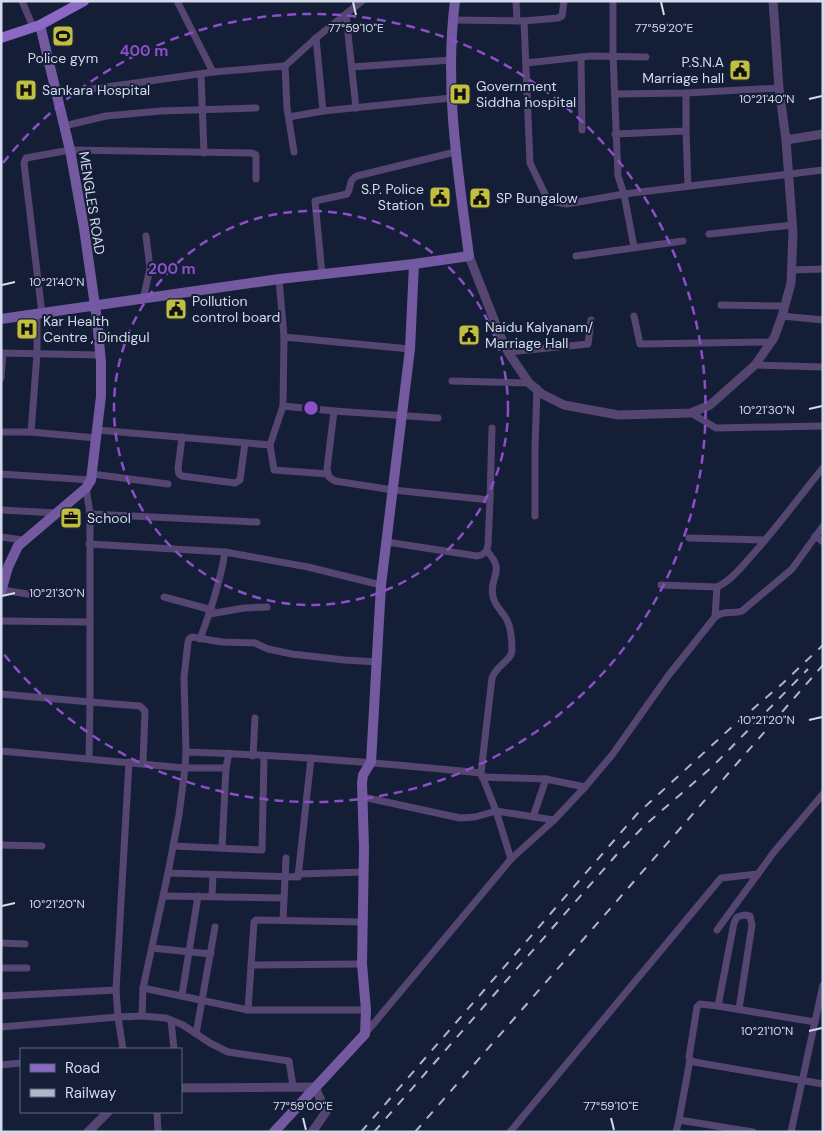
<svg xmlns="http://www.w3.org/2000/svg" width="824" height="1133" font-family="'DM Sans',sans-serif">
<rect width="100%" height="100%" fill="#151e37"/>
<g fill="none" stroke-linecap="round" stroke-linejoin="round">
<!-- minor -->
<g stroke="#554571" stroke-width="7">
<path d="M 22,1 L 33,27"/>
<path d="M 177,1 L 213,72"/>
<path d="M 516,1 L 517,21"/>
<path d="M 613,1 L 613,55 L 618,176 L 624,194 L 634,247"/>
<path d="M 346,15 L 356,108"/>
<path d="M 452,20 L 524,21 L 558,18 L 562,16 L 564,1"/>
<path d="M 524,21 L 530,163 L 545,194 L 548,199 L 555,202 L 567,204 L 624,194 L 823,170"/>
<path d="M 316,38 L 323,111"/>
<path d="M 581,57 L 582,130"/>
<path d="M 526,63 L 591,56 L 646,57"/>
<path d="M 285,66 L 287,108 L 294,152"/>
<path d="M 352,67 L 451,60"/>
<path d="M 201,74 L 204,153"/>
<path d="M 686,93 L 686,131 L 688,186"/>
<path d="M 57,94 L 213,72 L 285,66 L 316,38 L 362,1"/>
<path d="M 615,94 L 686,93 L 779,88"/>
<path d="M 289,117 L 323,111 L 451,98"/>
<path d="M 64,126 L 106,116 L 161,111 L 256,108"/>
<path d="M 615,134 L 686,131"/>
<path d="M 709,234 L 793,225"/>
<path d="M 576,256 L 683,241"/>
<path d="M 791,270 L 823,269"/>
<path d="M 322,274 L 315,201 L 347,194 C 352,187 348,180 357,176 L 455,152"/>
<path d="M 279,279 L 284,337"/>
<path d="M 143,300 L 150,268 L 146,236"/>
<path d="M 721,305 L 784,306"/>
<path d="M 42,314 L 24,163 L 26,158 L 70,150 L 252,153 L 256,155 L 256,179"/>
<path d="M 634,316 L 640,344 L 771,342"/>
<path d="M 782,316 L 823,320"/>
<path d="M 508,352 L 588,344 L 591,320"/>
<path d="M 1,353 L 100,355"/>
<path d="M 755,365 L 823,367"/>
<path d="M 1,378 L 3,353"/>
<path d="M 452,381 L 529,383"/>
<path d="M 334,411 L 438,418"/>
<path d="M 691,413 L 716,428 L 823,426"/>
<path d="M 97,430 L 270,445 L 283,406"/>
<path d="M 1,432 L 31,432 L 96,438"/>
<path d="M 31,432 L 37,354 L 37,315"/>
<path d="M 182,437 L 178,469 L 179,474 L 182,476 L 235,483 L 240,480 L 245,443"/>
<path d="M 270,445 L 274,470 L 328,474"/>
<path d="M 1,474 L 91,480"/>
<path d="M 92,474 L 168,484"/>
<path d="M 490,500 L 492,428"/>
<path d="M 1,510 L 57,513"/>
<path d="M 90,514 L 257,522"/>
<path d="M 535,516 L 535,447 L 537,388"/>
<path d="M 815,536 L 823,542"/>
<path d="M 1,537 L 23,540"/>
<path d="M 689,538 L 765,540"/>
<path d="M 387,542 L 477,556 C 484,555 487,552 488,545 L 490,500 L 393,490 L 335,481 L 329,477 L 327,469 L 334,411 L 283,406 L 284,337 L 410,349"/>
<path d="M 89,544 L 225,552 L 308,567 L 381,585"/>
<path d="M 487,551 C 507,573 488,576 493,597 C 495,606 503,612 507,620 C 511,628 512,641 512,651 C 511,661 496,665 492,678 L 481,773 L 496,811 L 511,859"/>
<path d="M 661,585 L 717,587 C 732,580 743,565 754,553 C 778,526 800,496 823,468"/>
<path d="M 2,590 L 34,595"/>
<path d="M 164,597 L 212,610"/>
<path d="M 210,614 L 244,608 L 267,607"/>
<path d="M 715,617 L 717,587"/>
<path d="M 1,621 L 90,622"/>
<path d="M 200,639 C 211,610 220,583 225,552"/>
<path d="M 1,694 L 90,702 L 90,514 L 86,488"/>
<path d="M 1,751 L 185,768 L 186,752 C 284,755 383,763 481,773"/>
<path d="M 186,752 L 184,677 L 188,642 L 189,639 L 192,637 L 222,642 L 255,643 L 268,649 L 292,654 L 344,660 L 378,662"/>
<path d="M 253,756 L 255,718"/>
<path d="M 89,758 L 90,702 L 140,706 L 145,711 L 143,763"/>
<path d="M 129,762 L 116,990 L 118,1017 L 142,1016 L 143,988 L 168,873"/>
<path d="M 226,768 L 185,768 L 179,815 L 168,873 L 298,877 L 311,758"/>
<path d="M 482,777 L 546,779 L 585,787"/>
<path d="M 363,797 L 460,818 L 475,817 L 496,811 L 554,820"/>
<path d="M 533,817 L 546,779"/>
<path d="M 1,845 L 42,846"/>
<path d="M 173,846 L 262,850 L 264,757"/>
<path d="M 222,848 L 226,768 L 229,753"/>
<path d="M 298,874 L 364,872"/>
<path d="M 164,896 L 283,898"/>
<path d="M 212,896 L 213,875"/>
<path d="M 283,920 L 286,858"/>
<path d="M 363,922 L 256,920 L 254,922 L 248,1010 L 366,1010"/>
<path d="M 717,930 L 774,852 L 823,794"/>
<path d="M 1,943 L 25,944"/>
<path d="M 152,948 L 211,954"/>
<path d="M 251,965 L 362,964"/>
<path d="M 1,968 L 27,968"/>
<path d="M 143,988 L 248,1010"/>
<path d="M 182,995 L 198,896"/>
<path d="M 1,996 L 116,990"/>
<path d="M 718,1006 L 734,923 L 737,917 L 744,915 L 750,916 L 752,925 L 739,1009"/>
<path d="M 142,1016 L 166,1018 L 183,1025 L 210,1043 L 228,1052 L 289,1061 L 293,1086"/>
<path d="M 171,1020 L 174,1049"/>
<path d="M 815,1022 L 718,1006 L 700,1004 L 697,1007 L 689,1057 L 690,1060 L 694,1062 L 823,1084"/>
<path d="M 1,1027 L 118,1017 L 123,1049"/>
<path d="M 196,1034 L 215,927"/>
<path d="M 365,1034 L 511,859 L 554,820 L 585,787 L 612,755 L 668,676 L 715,617 C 726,609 732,615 742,611 L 792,569 L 823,526"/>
<path d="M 1,1065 L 21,1063"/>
<path d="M 157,1112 L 158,1132"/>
<path d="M 679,1120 L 690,1060"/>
<path d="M 510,1132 L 721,878 L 758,874"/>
<path d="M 676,1132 L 679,1120 L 753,1132"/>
<path d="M 791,1132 L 823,985"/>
</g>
<!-- tertiary -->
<g stroke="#554571" stroke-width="9">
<path d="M 786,140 L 823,134"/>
<path d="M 469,256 L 500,335 L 508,352 L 529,383 L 542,394 L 564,405 L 618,415 L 691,413 L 710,405 L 755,365 L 774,338 L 782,316 L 791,283 L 793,233 L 786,140 L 779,88 L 773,1"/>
<path d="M 181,1088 L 315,1087 L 326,1112 L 312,1132"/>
<path d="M 88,1132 L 108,1112"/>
</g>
<!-- secondary -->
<g stroke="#7359a0" stroke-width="10">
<path d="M 1,319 L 279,279 L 414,264 L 469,256 C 458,171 444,87 455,1"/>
<path d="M 1,592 L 8,567 L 18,546 L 86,488 L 91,480 L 101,396 L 101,362 L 97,320 L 84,228 L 70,150 L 40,25"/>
<path d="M 274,1132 L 365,1034 L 366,1010 L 362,964 L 364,848 L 362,783 L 363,775 L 371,762 L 381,585 L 410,349 L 414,264"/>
</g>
<!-- primary -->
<path stroke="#8a68c4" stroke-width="10" d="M 1,38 L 40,25 L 84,1"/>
<!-- rail -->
<g stroke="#aeb6c8" stroke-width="2" stroke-dasharray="9 9" stroke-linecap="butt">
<path d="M 361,1132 L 637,814 L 733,726 L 782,684 L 823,645"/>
<path d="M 374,1132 L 618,853 L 644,826 L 712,767 L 808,669"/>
<path d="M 415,1132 L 823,665"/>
</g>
</g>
<!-- ticks -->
<path fill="none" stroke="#d3daeb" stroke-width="2" d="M 353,2 L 356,15M 661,2 L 664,15M 809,99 L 822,96M 2,285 L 15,282M 809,409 L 822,406M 2,596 L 15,593M 809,720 L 822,717M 2,906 L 15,903M 809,1031 L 822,1028M 303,1118 L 306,1130M 611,1118 L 614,1130"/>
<!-- distance rings -->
<g fill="none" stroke="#8d4fc8" stroke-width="2.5" stroke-dasharray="9 6">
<circle cx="311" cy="408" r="197"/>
<path d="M3 163A394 394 0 1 1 3 653"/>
</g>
<!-- icons -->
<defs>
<g id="stadium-square" transform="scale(1.125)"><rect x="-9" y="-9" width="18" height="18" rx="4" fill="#c1be40" stroke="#151e37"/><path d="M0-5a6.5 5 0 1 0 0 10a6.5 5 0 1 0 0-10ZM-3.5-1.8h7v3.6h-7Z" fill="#111"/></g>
<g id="civic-square" transform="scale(1.125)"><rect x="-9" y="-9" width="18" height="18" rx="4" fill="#c1be40" stroke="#151e37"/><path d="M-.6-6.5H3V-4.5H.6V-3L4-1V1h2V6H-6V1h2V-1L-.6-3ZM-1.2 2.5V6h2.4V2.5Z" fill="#111"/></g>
<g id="hospital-square" transform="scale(1.125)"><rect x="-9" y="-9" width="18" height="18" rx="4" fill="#c1be40" stroke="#151e37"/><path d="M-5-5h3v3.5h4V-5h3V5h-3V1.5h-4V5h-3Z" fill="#111"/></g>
<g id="office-square" transform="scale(1.125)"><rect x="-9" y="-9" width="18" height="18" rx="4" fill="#c1be40" stroke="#151e37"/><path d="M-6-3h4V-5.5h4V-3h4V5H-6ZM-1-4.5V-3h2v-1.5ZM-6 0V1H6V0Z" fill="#111"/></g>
</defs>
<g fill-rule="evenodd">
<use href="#stadium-square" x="63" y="36"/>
<use href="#civic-square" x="740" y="70"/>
<use href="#hospital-square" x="26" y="90"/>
<use href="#hospital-square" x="460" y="94"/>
<use href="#civic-square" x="440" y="197"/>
<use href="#civic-square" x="480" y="198"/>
<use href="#civic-square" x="176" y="309"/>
<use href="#hospital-square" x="27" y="329"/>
<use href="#civic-square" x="469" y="335"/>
<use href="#office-square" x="71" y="518"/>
</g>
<g text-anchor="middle" stroke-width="4" stroke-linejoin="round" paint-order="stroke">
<!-- poi labels -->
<g font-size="14" fill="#d3daeb" stroke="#151e37" text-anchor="start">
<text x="63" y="63" text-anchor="middle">Police gym</text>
<text x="724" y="67" text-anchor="end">P.S.N.A<tspan x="724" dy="16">Marriage hall</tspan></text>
<text x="476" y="91">Government<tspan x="476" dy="16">Siddha hospital</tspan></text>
<text x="42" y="95">Sankara Hospital</text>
<text x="424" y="194" text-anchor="end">S.P. Police<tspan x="424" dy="16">Station</tspan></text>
<text x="496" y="203">SP Bungalow</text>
<text x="192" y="306">Pollution<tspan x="192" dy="16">control board</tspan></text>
<text x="43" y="326">Kar Health<tspan x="43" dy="16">Centre , Dindigul</tspan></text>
<text x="485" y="332">Naidu Kalyanam/<tspan x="485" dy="16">Marriage Hall</tspan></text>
<text x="87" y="523">School</text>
</g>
<!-- street labels -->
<g font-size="14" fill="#d3daeb" stroke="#151e37">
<text transform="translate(92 203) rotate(81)" y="5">MENGLES ROAD</text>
</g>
</g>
<g font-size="12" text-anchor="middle" fill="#d3daeb" stroke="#151e37" stroke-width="4" stroke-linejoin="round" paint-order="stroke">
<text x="356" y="32">77°59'10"E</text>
<text x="664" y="32">77°59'20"E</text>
<text x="767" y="103">10°21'40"N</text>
<text x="57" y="286">10°21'40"N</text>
<text x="767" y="414">10°21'30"N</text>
<text x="57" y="597">10°21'30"N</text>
<text x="767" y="724">10°21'20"N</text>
<text x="57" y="908">10°21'20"N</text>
<text x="767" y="1035">10°21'10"N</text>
<text x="303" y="1110">77°59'00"E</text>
<text x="611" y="1110">77°59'10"E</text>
</g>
<circle cx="311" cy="408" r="8" fill="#8d4fc8" stroke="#151e37" stroke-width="2.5"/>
<g font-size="15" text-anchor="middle" font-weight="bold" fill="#8d4fc8" stroke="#151e37" stroke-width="4" stroke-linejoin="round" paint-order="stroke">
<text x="144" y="56">400 m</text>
<text x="172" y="274">200 m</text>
</g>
<!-- border -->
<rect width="824" height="1133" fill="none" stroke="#d3daeb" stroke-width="5"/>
<!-- legend -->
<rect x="20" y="1048" width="162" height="65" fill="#151e37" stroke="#61697f"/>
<rect x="30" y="1064" width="25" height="8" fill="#8a68c4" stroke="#61697f"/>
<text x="65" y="1073" font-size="15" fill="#d3daeb">Road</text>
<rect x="30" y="1089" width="25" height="8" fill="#aeb6c8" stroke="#61697f"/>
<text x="65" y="1098" font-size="15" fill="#d3daeb">Railway</text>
</svg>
